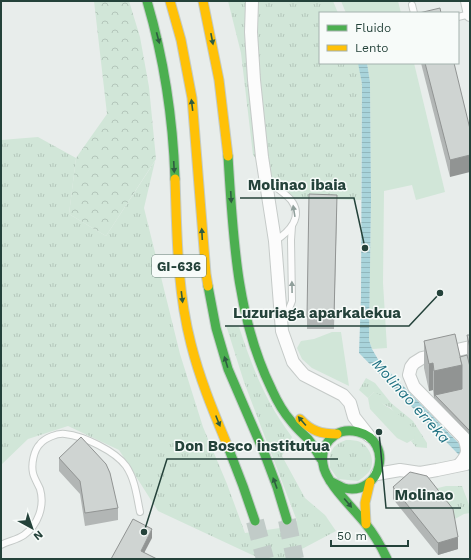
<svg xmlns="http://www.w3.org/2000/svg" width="471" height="560" font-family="'Work Sans',sans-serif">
<defs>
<pattern id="grass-tufts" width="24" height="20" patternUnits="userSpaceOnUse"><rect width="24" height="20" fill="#d1e6d8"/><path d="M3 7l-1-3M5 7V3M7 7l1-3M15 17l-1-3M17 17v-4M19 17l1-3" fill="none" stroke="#b3c6ba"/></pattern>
<pattern id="forest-crowns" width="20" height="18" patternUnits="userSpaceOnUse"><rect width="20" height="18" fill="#d1e6d8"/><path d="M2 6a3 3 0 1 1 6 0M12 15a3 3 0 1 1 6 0" fill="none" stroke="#b3c6ba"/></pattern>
<pattern id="water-rules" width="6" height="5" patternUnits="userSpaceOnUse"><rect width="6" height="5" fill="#a9d4db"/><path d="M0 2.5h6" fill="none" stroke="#91b7bd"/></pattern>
</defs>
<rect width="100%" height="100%" fill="#e8edeb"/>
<!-- grass -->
<g fill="url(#grass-tufts)">
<path d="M 228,1 L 333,1 L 338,13 L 320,13 L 320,63 L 358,63 L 359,65 L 362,84 L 361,200 L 288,198 L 253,155 L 241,53 Z"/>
<path d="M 38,137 L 76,158 L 69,214 L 106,236 L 155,161 L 144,208 L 180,354 L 203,427 L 227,484 L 245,533 L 280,528 L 297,521 L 244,382 L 226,325 L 239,327 C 253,369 265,401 292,437 L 282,456 L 305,498 L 325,515 L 336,531 L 283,559 L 261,559 L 158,511 L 119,450 L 68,426 L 28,439 L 1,465 L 1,140 Z"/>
<path d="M 366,378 L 375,383 L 391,403 L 413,421 L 427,443 L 427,448 L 416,447 L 411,441 L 414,439 L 391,408 L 383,404 L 374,392 L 368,398 L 359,390 Z"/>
<path d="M 346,440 C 352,440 357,440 362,443 C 371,449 376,464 368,473 C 365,476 361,479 358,481 L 338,479 L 330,468 L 330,454 L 334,447 L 339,443 Z"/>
<path d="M 446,486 L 462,486 C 465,495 470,504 470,513 L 464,514 L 453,520 L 430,490 Z"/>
</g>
<!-- forest -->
<path fill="url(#forest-crowns)" d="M 94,1 L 129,1 L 140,37 L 149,87 L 156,159 L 106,236 L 69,214 L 76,158 L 107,114 Z"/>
<!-- park -->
<g fill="#d1e6d8">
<path d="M 341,1 L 398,1 L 401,13 L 346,13 Z"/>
<path d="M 367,63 L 414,63 L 445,192 L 416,200 L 412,185 L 384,191 L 383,283 L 387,348 L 372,349 L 369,340 L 371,199 L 370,82 Z"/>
<path d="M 332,332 L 341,332 L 349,386 L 312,368 L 302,359 L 297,348 L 301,341 L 314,339 Z"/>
<path d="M 374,392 L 380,395 L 383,404 C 391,409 412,422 414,432 C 415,435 414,437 414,439 L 407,443 L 397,438 L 370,409 L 368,398 Z"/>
</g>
<!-- water -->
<path fill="url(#water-rules)" d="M 358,63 L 367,63 L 370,82 L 371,199 L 369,340 L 372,349 L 379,361 L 470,455 L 470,474 L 467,466 L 458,454 L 359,353 L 361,297 L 362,84 Z"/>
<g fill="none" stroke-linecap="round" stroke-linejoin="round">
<!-- primary-tunnel -->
<g stroke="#c1cbc8" stroke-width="18" stroke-dasharray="18 9" stroke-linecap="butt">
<path d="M 287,520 L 295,559"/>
<path d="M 255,521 L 265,559"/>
</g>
<!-- lane casing -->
<g stroke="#c5cac8" stroke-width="8">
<g id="lane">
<path d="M 412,5 L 414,13"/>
<path d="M 458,17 L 470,14"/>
<path d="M 267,179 C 274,187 284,192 291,200 C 304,217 289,232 275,241"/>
<path d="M 281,321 L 287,314 L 292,301 L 291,240 L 292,226"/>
<path d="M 1,545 C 8,541 17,540 24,535 C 38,525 45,506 40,489 C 38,484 34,478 33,473 C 31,464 34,450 40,444 C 45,438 57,433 65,434 C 84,436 115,451 126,466 C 135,479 137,497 140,512"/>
</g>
</g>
<!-- street casing -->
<g stroke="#c5cac8" stroke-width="14">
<g id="street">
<path d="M 252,1 L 251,32 L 254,80 L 262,157 L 275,241 L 282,331 L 293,362 L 298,368 L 304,375 L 343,395 L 350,403 L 354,417 L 369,436"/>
<path d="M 467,1 L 470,15"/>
<path d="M 459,465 C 468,455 469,451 464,438 L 414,387 L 409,375 L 411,367 L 414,363 L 422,358 L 470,347"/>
<path d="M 377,474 L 400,470 L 420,473 L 437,470 L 466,464"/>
</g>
</g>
<!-- fast casing -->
<g stroke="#c3cbc8" stroke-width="11">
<g id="fast">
<path d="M 147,1 C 164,59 173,118 175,179"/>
<path d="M 228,156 C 233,235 236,317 272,390 C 277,401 283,412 291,421 C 296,428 302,433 308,439 C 313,445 317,452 321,459"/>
<path d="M 208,286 L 216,328 L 228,369 L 265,455 L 277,487 L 287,520"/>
<path d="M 228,447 L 243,486 L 255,521"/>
<path d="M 330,481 C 334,483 339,486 344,488 C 381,497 395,441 358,432 C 350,430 341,431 335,435 C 325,442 321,453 323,464 C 325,482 353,508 365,523 C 374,534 381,546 387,559"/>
</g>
</g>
<!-- slow casing -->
<g stroke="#c3cbc8" stroke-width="11">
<g id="slow">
<path d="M 170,1 L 181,40 L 192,98 L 206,274 L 208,286"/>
<path d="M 203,1 L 219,80 L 228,156"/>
<path d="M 175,179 C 177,234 177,290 191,344 C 200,380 214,413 228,447"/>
<path d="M 300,419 C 311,431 321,434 337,434"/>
<path d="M 366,524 L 365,503 L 370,482"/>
</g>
</g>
<!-- lane -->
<use href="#lane" stroke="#fcfcfc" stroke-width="6"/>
<!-- street -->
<use href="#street" stroke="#fcfcfc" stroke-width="12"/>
<!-- fast -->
<use href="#fast" stroke="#4caf50" stroke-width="9"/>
<!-- slow -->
<use href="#slow" stroke="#ffc107" stroke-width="9"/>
</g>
<!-- wall -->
<g fill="#b2b6b5">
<path d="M 421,63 L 454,63 L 450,177 Z"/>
<path d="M 337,207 L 334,329 L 307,329 L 307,317 Z"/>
<path d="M 467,335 L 470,335 L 470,435 L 434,398 L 433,390 L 429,391 L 424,368 L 424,341 L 460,357 L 467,355 Z"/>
<path d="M 59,458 L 118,508 L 118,520 L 85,526 L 80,494 L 59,471 Z"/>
<path d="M 393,487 L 458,549 L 438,555 L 393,499 Z"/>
</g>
<!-- shaded-wall -->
<g fill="#919493">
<path d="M 470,155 L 470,172 L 450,177 L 450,160 Z"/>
<path d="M 433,363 L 433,390 L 429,391 L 429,364 Z"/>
<path d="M 462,365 L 462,392 L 435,395 L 434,398 L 434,371 Z"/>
<path d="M 152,529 L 152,538 L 141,559 L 141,551 Z"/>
<path d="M 458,537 L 458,549 L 438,555 L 438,543 Z"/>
</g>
<!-- building -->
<g fill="#cfd4d2" stroke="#919493">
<path d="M 440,8 L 441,13 L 419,13 Z"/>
<path d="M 425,63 L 454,63 L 470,129 L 470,155 L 450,160 Z"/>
<path d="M 309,194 L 337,195 L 334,317 L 307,317 Z"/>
<path d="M 455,334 L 462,365 L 434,371 L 433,363 L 429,364 L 424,341 Z"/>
<path d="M 467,335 L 470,335 L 470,348 Z"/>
<path d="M 467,355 L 470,367 L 470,431 L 435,395 L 462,389 L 462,365 L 460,357 Z"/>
<path d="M 81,437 L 106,464 L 110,473 L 118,508 L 85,513 L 80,481 L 59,458 Z"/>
<path d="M 410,472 L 427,476 L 453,509 L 458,537 L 438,543 L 393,487 Z"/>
<path d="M 133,519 L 152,529 L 141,551 L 157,559 L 111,559 Z"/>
</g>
<!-- one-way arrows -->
<defs><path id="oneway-solid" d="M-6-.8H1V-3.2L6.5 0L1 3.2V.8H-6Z"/></defs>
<g fill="#2e5d40">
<use href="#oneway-solid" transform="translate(158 38) rotate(75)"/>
<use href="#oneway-solid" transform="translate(212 39) rotate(79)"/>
<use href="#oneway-solid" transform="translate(192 105) rotate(-97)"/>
<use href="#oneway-solid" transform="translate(174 167) rotate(87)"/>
<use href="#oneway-solid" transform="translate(231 197) rotate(87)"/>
<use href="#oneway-solid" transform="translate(202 234) rotate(-93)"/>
<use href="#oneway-solid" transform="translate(182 297) rotate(83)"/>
<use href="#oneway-solid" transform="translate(226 362) rotate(-107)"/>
<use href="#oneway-solid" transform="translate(218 421) rotate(68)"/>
<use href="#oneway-solid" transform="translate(302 421) rotate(-131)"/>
<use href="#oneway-solid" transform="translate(275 483) rotate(-110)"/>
<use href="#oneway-solid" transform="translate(348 503) rotate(50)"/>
</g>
<g fill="#909f9b">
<use href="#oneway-solid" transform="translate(294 211) rotate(-99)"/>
<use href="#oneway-solid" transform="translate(292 287) rotate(-91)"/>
</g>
<g text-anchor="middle" stroke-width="3" stroke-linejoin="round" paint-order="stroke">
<!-- shield labels -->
<rect fill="#f7fbf9" stroke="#637a73" stroke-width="1" x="152" y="255" width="54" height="22" rx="3"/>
<g font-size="13" font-weight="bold" fill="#24423a">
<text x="179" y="271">GI-636</text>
</g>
<!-- water labels -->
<g font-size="15" font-style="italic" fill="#1c6f80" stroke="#f7fbf9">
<text transform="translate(411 401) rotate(48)" y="5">Molinao erreka</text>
</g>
</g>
<!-- callouts -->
<path fill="none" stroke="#24423a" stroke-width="1.5" d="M365 248L354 198H240M440 293L409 326H225M144 532L167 459H338M379 432L386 508H461"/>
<g fill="#24423a" stroke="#f7fbf9" stroke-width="1.5">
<circle cx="365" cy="248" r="4"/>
<circle cx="440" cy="293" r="4"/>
<circle cx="144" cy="532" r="4"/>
<circle cx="379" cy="432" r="4"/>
</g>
<g font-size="15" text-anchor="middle" font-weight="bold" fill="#24423a" stroke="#f7fbf9" stroke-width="3" stroke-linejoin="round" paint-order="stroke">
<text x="297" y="190">Molinao ibaia</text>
<text x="317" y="318">Luzuriaga aparkalekua</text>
<text x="252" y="451">Don Bosco institutua</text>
<text x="424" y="500">Molinao</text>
</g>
<!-- border -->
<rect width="471" height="560" fill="none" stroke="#24423a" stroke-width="4"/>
<!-- legend -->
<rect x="319" y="12" width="140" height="52" fill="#f7fbf9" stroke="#a3b1ad"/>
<rect x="327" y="25" width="20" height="6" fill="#4caf50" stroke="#a3b1ad"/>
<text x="355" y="32" font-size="12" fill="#24423a">Fluido</text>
<rect x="327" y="45" width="20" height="6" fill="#ffc107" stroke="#a3b1ad"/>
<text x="355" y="52" font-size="12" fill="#24423a">Lento</text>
<!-- north arrow -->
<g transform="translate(32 528) rotate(140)" stroke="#f7fbf9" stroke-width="3" paint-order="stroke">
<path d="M0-3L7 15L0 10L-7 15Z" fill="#24423a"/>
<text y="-6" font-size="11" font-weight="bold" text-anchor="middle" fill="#24423a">N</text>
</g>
<!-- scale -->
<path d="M331 540v6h77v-6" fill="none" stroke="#24423a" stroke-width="2"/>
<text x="337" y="540" font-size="12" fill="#24423a" stroke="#f7fbf9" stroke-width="3" paint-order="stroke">50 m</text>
</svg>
